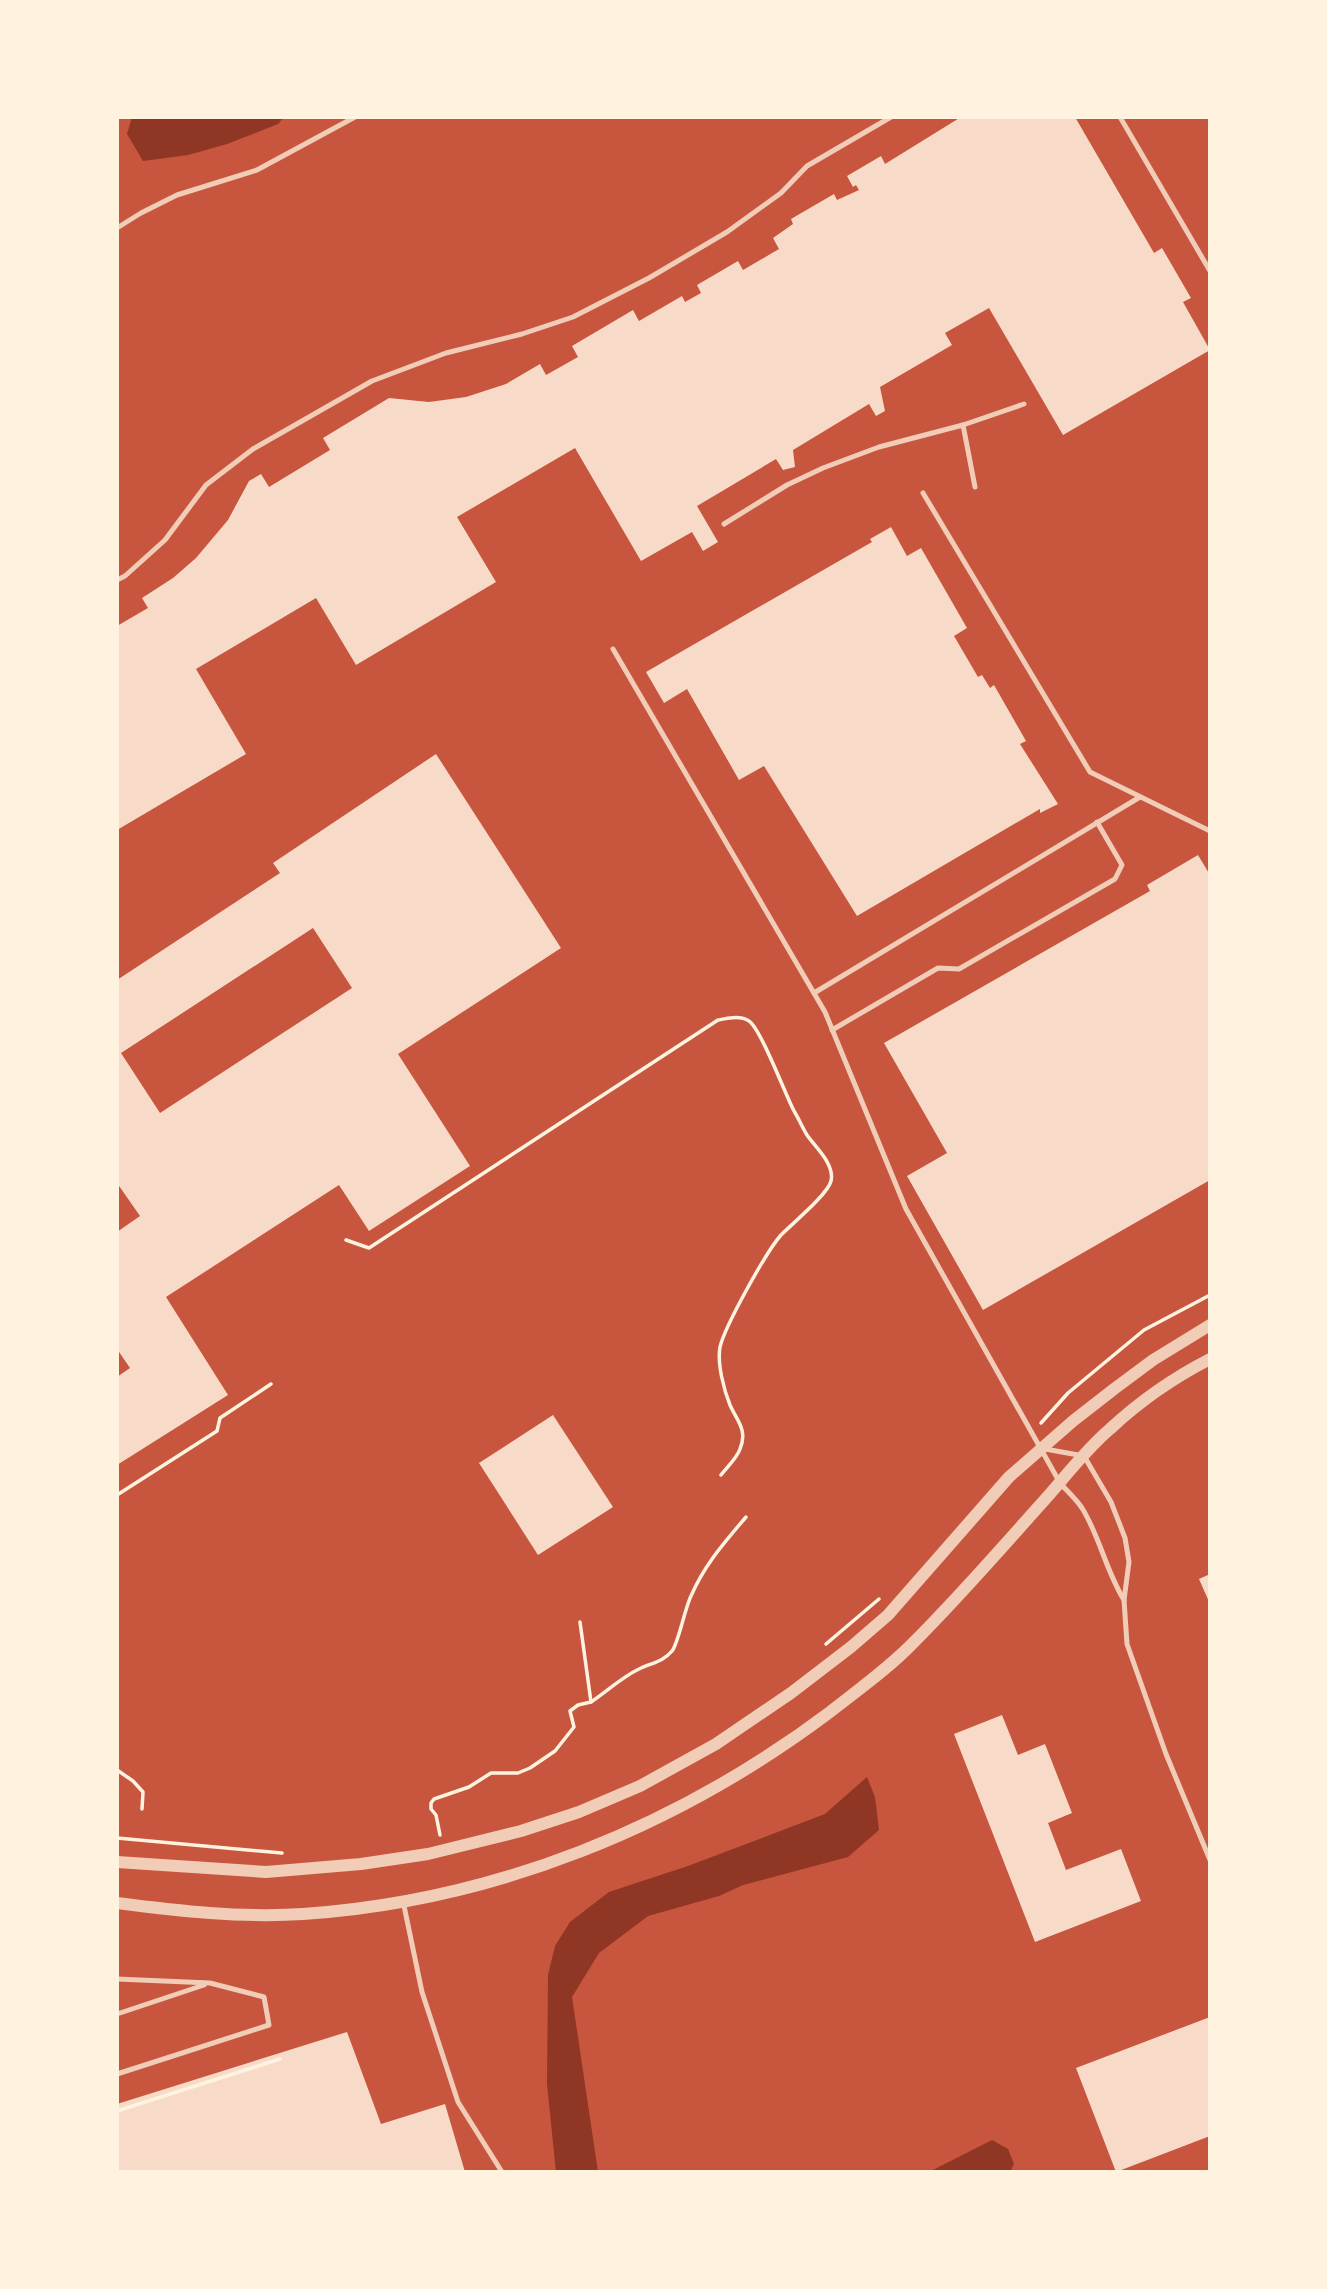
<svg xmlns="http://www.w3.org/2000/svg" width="1327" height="2289" font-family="Cabin,sans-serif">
<rect width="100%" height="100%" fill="#c8553d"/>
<!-- water -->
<g fill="#8f3625">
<path d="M 132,117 L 284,117 L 278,124 L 227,144 L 188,155 L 143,161 L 127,134 Z"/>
<path d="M 867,1777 L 875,1797 L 879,1830 L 848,1857 L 743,1885 L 719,1896 L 648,1916 L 599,1953 L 572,1997 L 598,2172 L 556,2172 L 547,2084 L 548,1975 L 555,1946 L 570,1922 L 609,1892 L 688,1866 L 825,1814 Z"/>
<path d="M 992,2140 L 1008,2149 L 1014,2164 L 1010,2172 L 929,2172 Z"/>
</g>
<!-- building -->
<g fill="#f7dbc8" fill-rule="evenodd">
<path d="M 961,117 L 1075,117 L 1154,253 L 1162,248 L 1191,298 L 1183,302 L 1210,350 L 1063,435 L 989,308 L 945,333 L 952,345 L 880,387 L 885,411 L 876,416 L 869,404 L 793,450 L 795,467 L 783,470 L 776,459 L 697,506 L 718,542 L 703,551 L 692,532 L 641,561 L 575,448 L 457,517 L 496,582 L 356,665 L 316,598 L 196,669 L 246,754 L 117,830 L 117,626 L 148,608 L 142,598 L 173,578 L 196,558 L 228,520 L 249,481 L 261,474 L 269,487 L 330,450 L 323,438 L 389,398 L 429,402 L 466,397 L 506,384 L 540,364 L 546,375 L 578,357 L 572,346 L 633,310 L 639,321 L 682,296 L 685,302 L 701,293 L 697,285 L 738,261 L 743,270 L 779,249 L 773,238 L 793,224 L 791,219 L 834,194 L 837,200 L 859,190 L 856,185 L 853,187 L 847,176 L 881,156 L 885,164 Z"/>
<path d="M 891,527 L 907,556 L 921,548 L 967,628 L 954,636 L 978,677 L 982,675 L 990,688 L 994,685 L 1026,741 L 1020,744 L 1058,804 L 1040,813 L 1040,809 L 857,916 L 764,766 L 739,780 L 687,689 L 664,703 L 646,672 L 872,542 L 870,539 Z"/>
<path d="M 436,754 L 561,948 L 398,1054 L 470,1166 L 369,1231 L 339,1185 L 166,1297 L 228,1395 L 117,1465 L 117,1377 L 130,1368 L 117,1349 L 117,1232 L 140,1216 L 117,1183 L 117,980 L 280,873 L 273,863 ZM 313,928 L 352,988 L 160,1113 L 121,1053 Z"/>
<path d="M 1198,855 L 1210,875 L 1210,1180 L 983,1310 L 907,1176 L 947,1153 L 884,1043 L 1150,891 L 1147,885 Z"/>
<path d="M 553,1415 L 613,1507 L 538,1555 L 479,1463 Z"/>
<path d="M 1210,1574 L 1210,1604 L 1199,1579 Z"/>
<path d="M 1002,1715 L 1018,1755 L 1045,1744 L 1072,1813 L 1048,1823 L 1066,1870 L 1121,1849 L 1141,1901 L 1035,1942 L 954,1734 Z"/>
<path d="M 1210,2017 L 1210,2136 L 1116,2172 L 1076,2068 Z"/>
<path d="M 347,2032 L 381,2124 L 445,2104 L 465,2172 L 117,2172 L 117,2104 Z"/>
</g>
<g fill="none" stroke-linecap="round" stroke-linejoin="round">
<!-- path -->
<g stroke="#fff3e0" stroke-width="3.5">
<path d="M 346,1240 L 369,1248 L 718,1020 C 729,1018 740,1015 749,1021 C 761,1029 785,1094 794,1111 C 799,1119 802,1127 807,1135 C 815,1147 835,1164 831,1181 C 828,1194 793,1223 781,1235 C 766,1252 725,1326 720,1347 C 717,1364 724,1390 730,1405 C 737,1421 748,1430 740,1449 C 737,1458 727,1467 721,1475"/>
<path d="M 1041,1423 L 1068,1393 L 1144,1330 L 1210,1295"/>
<path d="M 117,1495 L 217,1431 L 220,1418 L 271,1384"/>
<path d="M 826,1644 L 879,1599"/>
<path d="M 591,1702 C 606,1692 622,1677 639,1669 C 651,1663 663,1662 672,1651 C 678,1644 685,1608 691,1596 C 705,1564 724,1543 746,1517"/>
<path d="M 117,1770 L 133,1781 L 143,1792 L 142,1809"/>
<path d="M 440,1835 L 436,1815 L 431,1809 L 431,1803 L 434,1799 L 469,1787 L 491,1773 L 518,1773 L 530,1768 L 555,1751 L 574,1727 L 570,1711 L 578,1705 L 591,1702 L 580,1622"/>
<path d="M 117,1838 L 282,1853"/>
<path d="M 117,2111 L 280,2059"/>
</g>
<!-- service -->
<g stroke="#f1ccb7" stroke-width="5">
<path d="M 1120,117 L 1210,271"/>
<path d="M 117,228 L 141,213 L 177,195 L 257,170 L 355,117"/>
<path d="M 963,425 L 975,487"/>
<path d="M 923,493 L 1090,772 L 1210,831"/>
<path d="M 724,524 L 787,485 L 823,468 L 879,447 L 963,425 L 1024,404"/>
<path d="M 117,580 L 125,576 L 165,540 L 206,485 L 253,449 L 372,381 L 446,353 L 522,334 L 573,317 L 649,278 L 727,232 L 781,193 L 807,166 L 891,117"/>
<path d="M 613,649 L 825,1012 L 906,1209 L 1060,1483 C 1067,1491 1076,1499 1082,1508 C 1100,1537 1106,1571 1124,1600"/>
<path d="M 814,993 L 1140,797"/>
<path d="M 832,1030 L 938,968 L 959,969 L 1115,879 L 1122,865 L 1097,822"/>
<path d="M 1045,1449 L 1084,1456 L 1111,1502 L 1125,1538 L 1129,1562 L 1124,1600 L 1127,1644 L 1166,1754 L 1210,1860"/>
<path d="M 403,1901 L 422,1992 L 458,2102 L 502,2172"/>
<path d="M 117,1979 L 210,1983 L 264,1997 L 269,2025 L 117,2074"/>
<path d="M 117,2014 L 204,1985"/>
</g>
<!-- tertiary -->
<g stroke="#f1ccb7" stroke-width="12">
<path d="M 117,1862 L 266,1872 L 361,1864 L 428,1854 L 521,1831 L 579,1812 L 640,1786 L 716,1744 L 791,1693 L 851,1647 L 888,1615 L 1009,1477 L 1073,1421 L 1114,1389 L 1153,1360 L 1210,1325"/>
<path d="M 117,1903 C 179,1911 241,1918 303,1914 C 495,1901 677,1827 830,1712 C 858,1690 889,1668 914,1642 C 958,1598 999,1551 1040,1505 C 1063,1480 1084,1451 1110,1429 C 1140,1401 1173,1378 1210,1359"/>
</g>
</g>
<!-- border -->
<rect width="1327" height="2289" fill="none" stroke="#fff3e0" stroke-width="238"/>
</svg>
